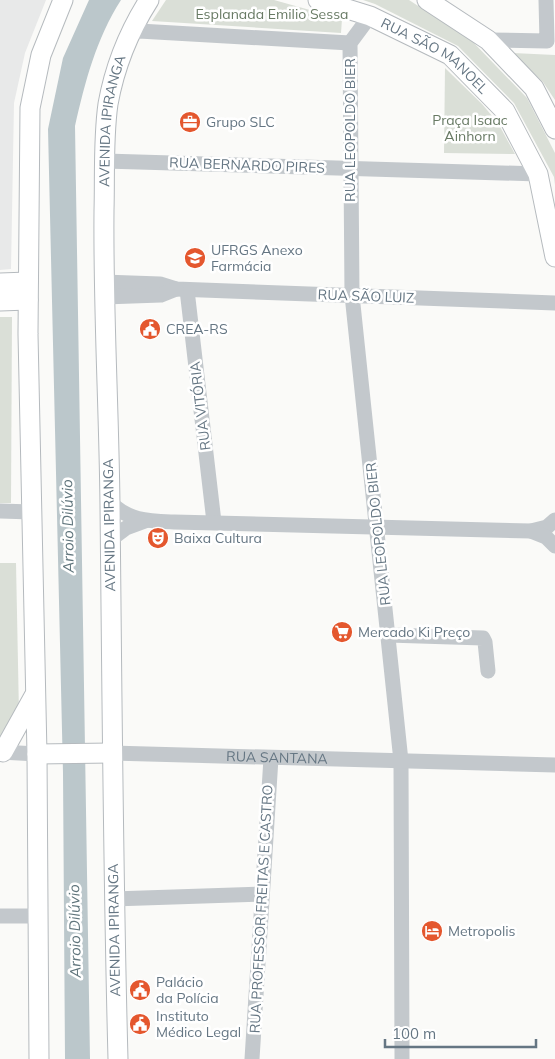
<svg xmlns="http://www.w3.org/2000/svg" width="555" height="1059" font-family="Mulish,sans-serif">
<rect width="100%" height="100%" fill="#fafaf8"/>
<!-- built -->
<path fill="#e8e9e9" d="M 0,0 L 46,0 L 25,53 L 14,103 L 11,269 L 0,270 Z"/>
<!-- green -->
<g fill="#dadfd7">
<path d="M 166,0 L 274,0 L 342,19 L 341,33 L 152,21 Z"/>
<path d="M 363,0 L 409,0 L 472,41 L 527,98 L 555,153 L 555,185 L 554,177 L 514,103 L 458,46 L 375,4 Z"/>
<path d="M 513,53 L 555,55 L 555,100 L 543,82 Z"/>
<path d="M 445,68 L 482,104 L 498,123 L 515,154 L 444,153 Z"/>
<path d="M 0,317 L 12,317 L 11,503 L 0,503 Z"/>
<path d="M 0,563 L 16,563 L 19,714 L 4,737 L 0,737 Z"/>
</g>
<!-- water -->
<path fill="#bbc7cb" d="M 89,0 L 121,0 C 96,39 85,82 75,126 L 90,1059 L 65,1059 L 63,773 L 48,129 L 63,58 Z"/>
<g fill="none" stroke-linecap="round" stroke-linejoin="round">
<!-- major casing -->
<g stroke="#b5babe" stroke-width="21">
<g id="major">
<path id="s2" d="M 318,0 L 370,16 L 450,55 L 505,111 L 538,174 L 555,257"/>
<path d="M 427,0 L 488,40 L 534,88 L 555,129"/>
<path d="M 0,283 L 28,282"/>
<path d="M 0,301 L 28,300"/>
<path d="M 3,752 L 34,696"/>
<path d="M 37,754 L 111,753"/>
<path d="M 39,1059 L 37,754 L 28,334 L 30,108 L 41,55 L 63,0"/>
<path id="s3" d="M 118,1059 C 113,875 112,691 110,506 C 109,408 103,310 104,211 C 105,176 103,139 108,104 C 115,65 128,33 149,0"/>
</g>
</g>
<!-- minor -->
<g stroke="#c3c8cc" stroke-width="15">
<path d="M 370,16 L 350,43 L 352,295 L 401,761 L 402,1059"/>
<path d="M 129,33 L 139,31 L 350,43"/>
<path d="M 488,40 L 547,41 L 546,0"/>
<path d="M 105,161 L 538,174"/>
<path d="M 103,282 L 160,284 L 176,289 L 555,303"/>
<path d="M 187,290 L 214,522"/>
<path d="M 104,297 L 161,295 L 176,289"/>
<path d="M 110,502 C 128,521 149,521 174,522 L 531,531 L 547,527 L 555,520"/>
<path d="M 0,511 L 32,512"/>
<path d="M 531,531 L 546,537 L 555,546"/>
<path d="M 110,540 L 126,528 L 145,521"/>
<path d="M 388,635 L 483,638 L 485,642 L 488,671"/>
<path d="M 0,752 L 37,754"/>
<path id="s1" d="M 111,753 L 555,765"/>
<path d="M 113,899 L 262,894"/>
<path d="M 0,916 L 38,916"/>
<path d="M 252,1059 L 271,758"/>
</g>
<!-- major -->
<use href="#major" stroke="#fff" stroke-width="19"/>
</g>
<!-- icons -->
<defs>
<g id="office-disc" transform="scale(1.125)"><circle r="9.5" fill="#e4572e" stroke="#fff"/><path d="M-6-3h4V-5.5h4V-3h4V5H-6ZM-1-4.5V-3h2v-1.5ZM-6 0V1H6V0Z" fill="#fff"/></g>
<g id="school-disc" transform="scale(1.125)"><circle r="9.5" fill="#e4572e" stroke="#fff"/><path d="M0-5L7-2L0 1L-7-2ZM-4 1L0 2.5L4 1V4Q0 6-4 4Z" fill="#fff"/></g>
<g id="civic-disc" transform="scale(1.125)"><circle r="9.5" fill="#e4572e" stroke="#fff"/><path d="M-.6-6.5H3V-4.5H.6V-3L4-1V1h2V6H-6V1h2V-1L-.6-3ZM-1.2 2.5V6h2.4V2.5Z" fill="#fff"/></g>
<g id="theatre-disc" transform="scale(1.125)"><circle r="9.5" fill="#e4572e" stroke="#fff"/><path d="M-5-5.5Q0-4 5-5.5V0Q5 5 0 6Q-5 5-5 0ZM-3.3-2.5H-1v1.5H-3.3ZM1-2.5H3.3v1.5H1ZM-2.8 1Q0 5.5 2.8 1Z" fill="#fff"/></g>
<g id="supermarket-disc" transform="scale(1.125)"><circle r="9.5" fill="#e4572e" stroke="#fff"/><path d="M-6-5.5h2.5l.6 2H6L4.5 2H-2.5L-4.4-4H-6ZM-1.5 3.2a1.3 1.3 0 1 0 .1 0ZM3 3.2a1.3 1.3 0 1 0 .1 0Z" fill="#fff"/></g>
<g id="hotel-disc" transform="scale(1.125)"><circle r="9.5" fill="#e4572e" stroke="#fff"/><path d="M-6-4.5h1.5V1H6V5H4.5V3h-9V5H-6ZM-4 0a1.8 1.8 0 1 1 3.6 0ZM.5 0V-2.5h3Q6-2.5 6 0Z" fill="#fff"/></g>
</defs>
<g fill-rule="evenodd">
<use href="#office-disc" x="190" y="122"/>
<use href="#school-disc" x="195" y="258"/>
<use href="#civic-disc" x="150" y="329"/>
<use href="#theatre-disc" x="158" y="538"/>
<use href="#supermarket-disc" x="342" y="632"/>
<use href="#hotel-disc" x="432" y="931"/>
<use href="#civic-disc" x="140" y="990"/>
<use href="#civic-disc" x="140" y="1024"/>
</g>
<g text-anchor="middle" stroke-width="5" stroke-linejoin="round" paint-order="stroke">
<!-- park labels -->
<g font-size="14" fill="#687a64" stroke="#fff">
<text x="272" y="19">Esplanada Emilio Sessa</text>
<text x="470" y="125">Praça Isaac<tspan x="470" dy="16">Ainhorn</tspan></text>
</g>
<!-- street labels -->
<g font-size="14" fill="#657683" stroke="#fff">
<text dy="5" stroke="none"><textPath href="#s2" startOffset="131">RUA SÃO MANOEL</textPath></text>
<text dy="5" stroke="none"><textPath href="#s3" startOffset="939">AVENIDA IPIRANGA</textPath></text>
<text transform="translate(350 130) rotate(-90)" y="5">RUA LEOPOLDO BIER</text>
<text transform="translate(247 165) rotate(2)" y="5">RUA BERNARDO PIRES</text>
<text transform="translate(366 296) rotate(2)" y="5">RUA SÃO LUIZ</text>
<text transform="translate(200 406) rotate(-97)" y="5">RUA VITÓRIA</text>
<text transform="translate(109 525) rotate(-91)" y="5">AVENIDA IPIRANGA</text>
<text transform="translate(378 534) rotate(-96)" y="5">RUA LEOPOLDO BIER</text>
<text dy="5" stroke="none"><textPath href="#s1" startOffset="166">RUA SANTANA</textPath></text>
<text transform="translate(261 909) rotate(-87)" y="5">RUA PROFESSOR FREITAS E CASTRO</text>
<text transform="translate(114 930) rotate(-91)" y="5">AVENIDA IPIRANGA</text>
</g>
<!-- poi labels -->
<g font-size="14" fill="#657683" stroke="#fff" text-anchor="start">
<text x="206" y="127">Grupo SLC</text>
<text x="211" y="255">UFRGS Anexo<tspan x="211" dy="16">Farmácia</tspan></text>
<text x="166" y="334">CREA-RS</text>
<text x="174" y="543">Baixa Cultura</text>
<text x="358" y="637">Mercado Ki Preço</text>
<text x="448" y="936">Metropolis</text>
<text x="156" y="987">Palácio<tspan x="156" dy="16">da Polícia</tspan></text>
<text x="156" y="1021">Instituto<tspan x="156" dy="16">Médico Legal</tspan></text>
</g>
<!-- water labels -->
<g font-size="15" font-style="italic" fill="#60757c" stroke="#fff">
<text transform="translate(68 526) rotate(-91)" y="5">Arroio Dilúvio</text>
<text transform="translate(75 931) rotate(-91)" y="5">Arroio Dilúvio</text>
</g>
</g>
<!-- scale -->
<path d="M385 1039v8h151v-8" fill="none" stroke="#657683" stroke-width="2.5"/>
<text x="392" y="1039" font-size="15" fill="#657683" stroke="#ffffff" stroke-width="4" paint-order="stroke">100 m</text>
</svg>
